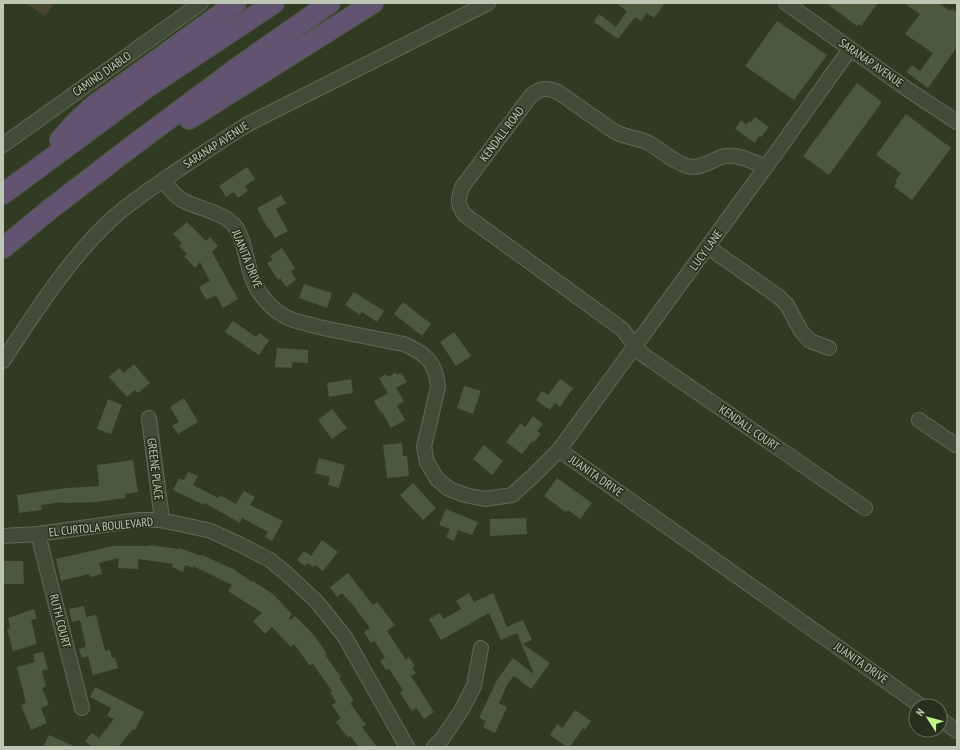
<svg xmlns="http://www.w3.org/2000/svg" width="960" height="750" font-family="'PT Sans Narrow',sans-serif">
<rect width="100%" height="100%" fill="#313b23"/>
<!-- green -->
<path fill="#4b4430" d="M 26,3 L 54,3 L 45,16 Z"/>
<!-- building -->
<g fill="#4c593e">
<path d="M 616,3 L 665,3 L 654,18 L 647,13 L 641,21 L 635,17 L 618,39 L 594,22 L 599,14 L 616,27 L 627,11 Z"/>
<path d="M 826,3 L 878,3 L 861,26 L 859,24 L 857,26 Z"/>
<path d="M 904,3 L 939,3 L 950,11 L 952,9 L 957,12 L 957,47 L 928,88 L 906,72 L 912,65 L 920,71 L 933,53 L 905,34 L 920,14 Z"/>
<path d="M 777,21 L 827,55 L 794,100 L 745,66 Z"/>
<path d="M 857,83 L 882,102 L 829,175 L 803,156 Z"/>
<path d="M 906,114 L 951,148 L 912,200 L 894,187 L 897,182 L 895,181 L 901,173 L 876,155 Z"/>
<path d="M 755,117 L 769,127 L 761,137 L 759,136 L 755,143 L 735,129 L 741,120 L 746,125 L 749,121 L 751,122 Z"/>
<path d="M 247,167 L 255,179 L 245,186 L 248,191 L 238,198 L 234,192 L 226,197 L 219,186 Z"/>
<path d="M 281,195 L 286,203 L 276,209 L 288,231 L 275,238 L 269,228 L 268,229 L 257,208 Z"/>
<path d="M 187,222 L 206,241 L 210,237 L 218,246 L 212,252 L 238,299 L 223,308 L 216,295 L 206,300 L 199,287 L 210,281 L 200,262 L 195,268 L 184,256 L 187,254 L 179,246 L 182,243 L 173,234 Z"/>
<path d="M 282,248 L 295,268 L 291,271 L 296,280 L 286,287 L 280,278 L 278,280 L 267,263 L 273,260 L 270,256 Z"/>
<path d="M 304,284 L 332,293 L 327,308 L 299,298 Z"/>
<path d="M 354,292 L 384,311 L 377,322 L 362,312 L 360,315 L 345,305 Z"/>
<path d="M 403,302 L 431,324 L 422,336 L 394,314 Z"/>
<path d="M 233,321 L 256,337 L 259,333 L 269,340 L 259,355 L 225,332 Z"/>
<path d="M 454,332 L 471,356 L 456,366 L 440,342 Z"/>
<path d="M 277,348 L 308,350 L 308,363 L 292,362 L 292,368 L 275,367 Z"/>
<path d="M 134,364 L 150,383 L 138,393 L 135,390 L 127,397 L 109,377 L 119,368 L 124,373 Z"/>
<path d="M 396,372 L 397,375 L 401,373 L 407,382 L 396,388 L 404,401 L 397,406 L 405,420 L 391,428 L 382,412 L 381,413 L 374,401 L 388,393 L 379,378 L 386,374 L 388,377 Z"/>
<path d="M 351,379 L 353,393 L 329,397 L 327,383 Z"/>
<path d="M 560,379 L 573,388 L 560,407 L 555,403 L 550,410 L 536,400 L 542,391 L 548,395 Z"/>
<path d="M 464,386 L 481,391 L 473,414 L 457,408 Z"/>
<path d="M 184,398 L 198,422 L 178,434 L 172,426 L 179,422 L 170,407 Z"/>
<path d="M 108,399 L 122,405 L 111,434 L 97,429 Z"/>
<path d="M 332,409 L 347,428 L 332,439 L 318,420 Z"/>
<path d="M 533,416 L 543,424 L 537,431 L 541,434 L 534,442 L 532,441 L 522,454 L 506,442 L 521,423 L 525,427 Z"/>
<path d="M 402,443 L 403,456 L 407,456 L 409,476 L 387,478 L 383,445 Z"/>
<path d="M 484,445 L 503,461 L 492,475 L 473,459 Z"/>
<path d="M 319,458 L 345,465 L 339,488 L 328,485 L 330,477 L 315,473 Z"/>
<path d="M 133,460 L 138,492 L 125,494 L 125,498 L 97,502 L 63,503 L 63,502 L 41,505 L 42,510 L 19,513 L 17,495 L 66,488 L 99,486 L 97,465 Z"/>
<path d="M 188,472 L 198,476 L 193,485 L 218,498 L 220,495 L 236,504 L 244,491 L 255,497 L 250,505 L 283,521 L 272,541 L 265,537 L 268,532 L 242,518 L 240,523 L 205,503 L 204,505 L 173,490 L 179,478 L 184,480 Z"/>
<path d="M 557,478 L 592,503 L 580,519 L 568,510 L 566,512 L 544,496 Z"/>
<path d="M 413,483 L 436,508 L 423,520 L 400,495 Z"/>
<path d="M 446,509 L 478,522 L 472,535 L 458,530 L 454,541 L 446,537 L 450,529 L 439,525 Z"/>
<path d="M 526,518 L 527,534 L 490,536 L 490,519 Z"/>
<path d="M 322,540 L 338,552 L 323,571 L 315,565 L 313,567 L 308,563 L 305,566 L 297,560 L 304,551 L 311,556 Z"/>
<path d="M 149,545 L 178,549 L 179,548 L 201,556 L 202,555 L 231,568 L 232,568 L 252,582 L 253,581 L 273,594 L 292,614 L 289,618 L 290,620 L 295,616 L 315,636 L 327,654 L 325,655 L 341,677 L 339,678 L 354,701 L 350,703 L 366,725 L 362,727 L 377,747 L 359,747 L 350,736 L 348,738 L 336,722 L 341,718 L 332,705 L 336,702 L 330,692 L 332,691 L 313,664 L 310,666 L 294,644 L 291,647 L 272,627 L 265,634 L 253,621 L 262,613 L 228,591 L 232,585 L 193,566 L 193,568 L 185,565 L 183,572 L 172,567 L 173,564 L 138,559 L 138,569 L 118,568 L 119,558 L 99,563 L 102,574 L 90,577 L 89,574 L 61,581 L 56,559 L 113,546 L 149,546 Z"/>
<path d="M 3,561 L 23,561 L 24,584 L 3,584 Z"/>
<path d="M 348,573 L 373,605 L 377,602 L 395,625 L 387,631 L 406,660 L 409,657 L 415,666 L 412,668 L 416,673 L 411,676 L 434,712 L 424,719 L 416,708 L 412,711 L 400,693 L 403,690 L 389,669 L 386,670 L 380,661 L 385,657 L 374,641 L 371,643 L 364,632 L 370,628 L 352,604 L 342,593 L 337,597 L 330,587 Z"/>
<path d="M 469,593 L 474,602 L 493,593 L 507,627 L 523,620 L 532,640 L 523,644 L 550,663 L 531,689 L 514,676 L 508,683 L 499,703 L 507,707 L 495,733 L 483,727 L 486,721 L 479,718 L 497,680 L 513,658 L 534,674 L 517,633 L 501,640 L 489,613 L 441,640 L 429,619 L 440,613 L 444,619 L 461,609 L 456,601 Z"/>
<path d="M 84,606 L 86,617 L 96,615 L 105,651 L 110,650 L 112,658 L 115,657 L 118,668 L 93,675 L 88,656 L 82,658 L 79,649 L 86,647 L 80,620 L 72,622 L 69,609 Z"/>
<path d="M 34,609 L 37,619 L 31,620 L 37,644 L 13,651 L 7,629 L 10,628 L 8,618 Z"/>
<path d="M 43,652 L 48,669 L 42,671 L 46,686 L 42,688 L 49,705 L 41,708 L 47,723 L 31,730 L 21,705 L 26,703 L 17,667 L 35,662 L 33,654 Z"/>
<path d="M 95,687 L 144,712 L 135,730 L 133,729 L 118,747 L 92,747 L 85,741 L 92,733 L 99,738 L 114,719 L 107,716 L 111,708 L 90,697 Z"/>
<path d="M 575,710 L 591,721 L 585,730 L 583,728 L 570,747 L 567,747 L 550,735 L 557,724 L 562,728 Z"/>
<path d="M 49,735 L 76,747 L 43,747 Z"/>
</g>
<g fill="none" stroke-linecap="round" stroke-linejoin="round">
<!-- minor casing -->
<g stroke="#606955" stroke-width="16">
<g id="minor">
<path d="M 786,3 L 907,89 L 957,122"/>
<path d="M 3,145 L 201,3"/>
<path d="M 766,167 C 753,162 739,154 725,156 C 712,159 701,170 687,166 C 673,162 660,149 647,142 C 637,138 625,137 615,132 L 558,92 C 546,87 539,88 530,97 L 462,187 C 458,199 457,205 465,215 L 622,329 L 642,354 L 865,508"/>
<path d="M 163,181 C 169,187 174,195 182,200 C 198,209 221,211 234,225 C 246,239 246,268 255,285 C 262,298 273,310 286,317 C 295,322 306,323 315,326 C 345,333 375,338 404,344 C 426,354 436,362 438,387 L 424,447 L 427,462 L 437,479 L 449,489 L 465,495 L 485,499 L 512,495 L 533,476 L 559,450 L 776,153 L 850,49"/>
<path d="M 708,247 L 779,297 L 787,305 L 801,331 L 810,341 L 829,348"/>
<path d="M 3,361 C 35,312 70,257 114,217 C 132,201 152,188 172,174 C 198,157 222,140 248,124 L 488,3"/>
<path d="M 149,418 L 161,512 L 160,520"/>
<path d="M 919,420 L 957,446"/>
<path d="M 559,450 L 921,706"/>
<path d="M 38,534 L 82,708"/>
<path d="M 3,536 L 38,534 L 139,520 L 160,520 L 189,526 L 211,531 L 239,544 L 270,560 L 287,574 L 317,602 L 345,637 L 407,747"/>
<path d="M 940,719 L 957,731"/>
<path d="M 434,747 L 442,739 L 461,711 L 474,686 L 481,648"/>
</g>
</g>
<!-- highway casing -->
<g stroke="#4d5642" stroke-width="22">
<g id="highway">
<path d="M 189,119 L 373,3"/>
<path d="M 60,140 L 75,123 L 96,104 L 236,3"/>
<path d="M 3,194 L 149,86 L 274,3"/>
<path d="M 3,248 L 49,210 L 131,147 L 241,65 L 330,3"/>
</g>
</g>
<!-- minor -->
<use href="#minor" stroke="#424b37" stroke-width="14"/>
<!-- highway -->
<use href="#highway" stroke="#625471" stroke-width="20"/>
</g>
<g text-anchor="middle" stroke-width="3" stroke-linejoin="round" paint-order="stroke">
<!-- street labels -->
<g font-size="12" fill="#bdc7b3" stroke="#27301c">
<text transform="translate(871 63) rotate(35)" y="4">SARANAP AVENUE</text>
<text transform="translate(102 74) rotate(-35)" y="4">CAMINO DIABLO</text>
<text transform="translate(502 134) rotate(-53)" y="4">KENDALL ROAD</text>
<text transform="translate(216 145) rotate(-33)" y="4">SARANAP AVENUE</text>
<text transform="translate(706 250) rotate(-54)" y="4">LUCY LANE</text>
<text transform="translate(247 259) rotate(68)" y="4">JUANITA DRIVE</text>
<text transform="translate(749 428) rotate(35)" y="4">KENDALL COURT</text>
<text transform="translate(155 469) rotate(83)" y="4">GREENE PLACE</text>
<text transform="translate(596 476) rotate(35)" y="4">JUANITA DRIVE</text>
<text transform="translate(101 527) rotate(-6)" y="4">EL CURTOLA BOULEVARD</text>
<text transform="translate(60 621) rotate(76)" y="4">RUTH COURT</text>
<text transform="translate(861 663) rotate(35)" y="4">JUANITA DRIVE</text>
</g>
</g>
<!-- border -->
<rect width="960" height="750" fill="none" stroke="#bdc7b3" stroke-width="8"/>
<!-- north arrow -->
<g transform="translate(928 718) rotate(306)"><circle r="19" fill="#27301c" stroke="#636c58"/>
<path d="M0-3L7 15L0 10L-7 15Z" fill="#c1f58a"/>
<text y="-6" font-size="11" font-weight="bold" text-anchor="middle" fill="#bdc7b3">N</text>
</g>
</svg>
